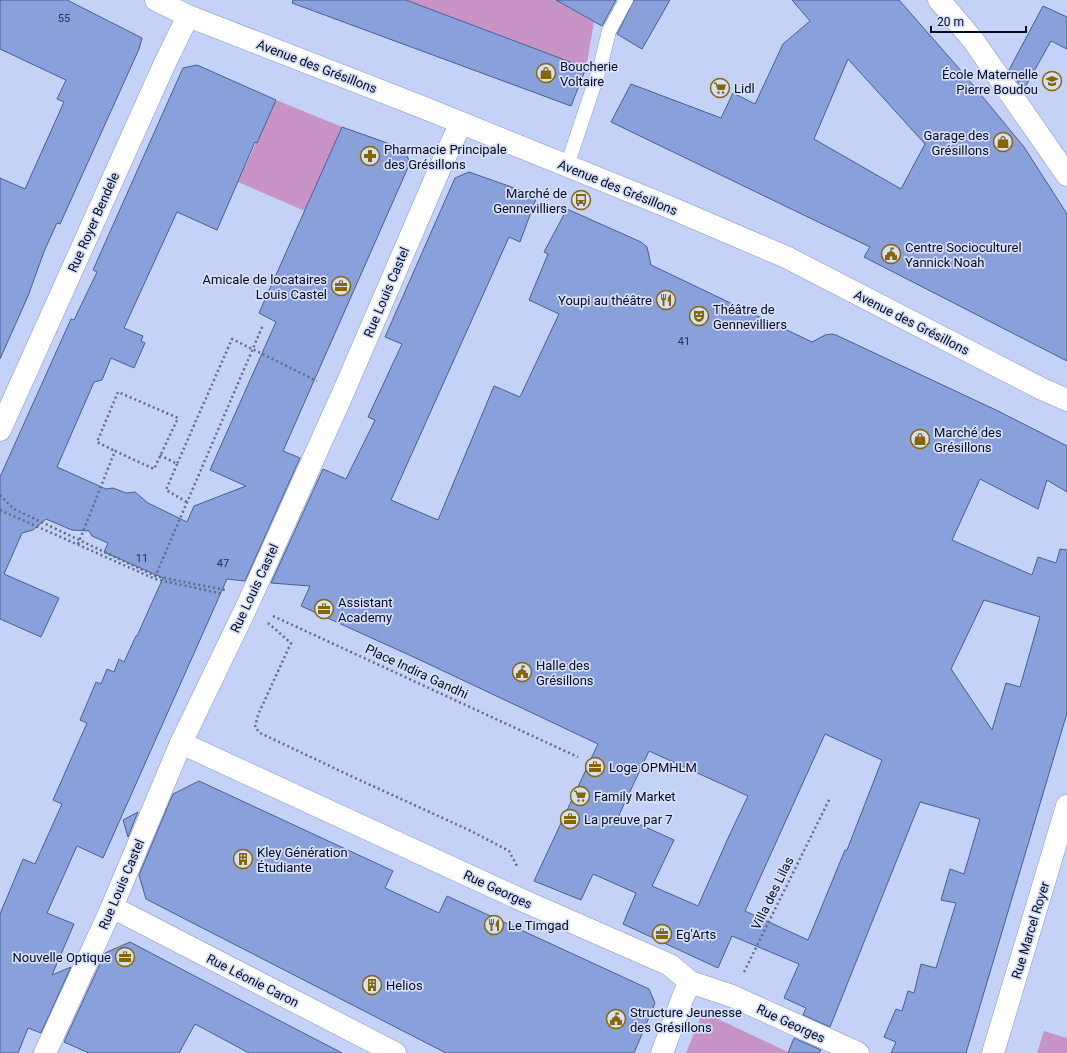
<svg xmlns="http://www.w3.org/2000/svg" width="1067" height="1053" font-family="Roboto,sans-serif">
<rect width="100%" height="100%" fill="#c3d2f6"/>
<!-- green -->
<g fill="#c893c6">
<path d="M 406,0 L 556,0 L 594,22 L 586,68 Z"/>
<path d="M 276,100 L 342,127 L 305,211 L 238,182 Z"/>
<path d="M 703,1012 L 788,1052 L 788,1053 L 686,1053 Z"/>
<path d="M 1044,1031 L 1067,1038 L 1067,1053 L 1037,1053 Z"/>
</g>
<!-- building -->
<g fill="#89a0da" stroke="#4a5d92" fill-rule="evenodd">
<path d="M 0,0 L 67,0 L 142,38 L 139,49 L 60,224 L 57,223 L 45,249 L 28,296 L 0,359 L 0,178 L 25,189 L 64,102 L 57,99 L 66,80 L 0,49 Z"/>
<path d="M 293,0 L 406,0 L 586,68 L 571,106 L 292,3 Z"/>
<path d="M 556,0 L 616,0 L 602,26 Z"/>
<path d="M 634,0 L 670,0 L 642,49 L 617,34 Z"/>
<path d="M 792,0 L 899,0 L 963,73 L 1024,147 L 1067,214 L 1067,361 L 864,257 L 870,247 L 611,122 L 631,84 L 721,118 L 733,93 L 755,104 L 783,44 L 810,21 ZM 848,59 L 925,144 L 901,189 L 814,139 Z"/>
<path d="M 1043,6 L 1067,17 L 1067,49 L 1051,41 L 1024,89 L 1022,88 L 1009,70 Z"/>
<path d="M 197,65 L 276,100 L 257,143 L 255,142 L 217,230 L 177,212 L 124,328 L 143,336 L 141,341 L 145,343 L 134,368 L 111,358 L 102,380 L 94,382 L 57,467 L 106,489 L 113,488 L 126,493 L 135,492 L 148,503 L 187,522 L 194,506 L 246,486 L 210,470 L 276,322 L 259,313 L 342,127 L 404,149 L 410,163 L 283,451 L 300,458 L 245,581 L 227,579 L 103,858 L 77,846 L 47,913 L 74,924 L 52,975 L 71,967 L 41,1033 L 28,1028 L 18,1053 L 0,1053 L 0,914 L 23,859 L 35,864 L 62,804 L 53,800 L 87,723 L 80,720 L 96,682 L 101,684 L 107,669 L 114,672 L 119,659 L 124,662 L 136,636 L 137,636 L 163,578 L 104,552 L 108,543 L 92,536 L 89,531 L 72,530 L 46,519 L 33,530 L 22,533 L 4,574 L 59,598 L 41,637 L 0,619 L 0,477 L 71,319 L 74,320 L 97,272 L 93,270 L 183,68 Z"/>
<path d="M 469,172 L 537,196 L 520,242 L 509,237 L 391,500 L 438,520 L 494,386 L 520,397 L 559,314 L 529,300 L 548,254 L 544,252 L 567,209 L 641,242 L 647,247 L 651,265 L 812,342 L 825,335 L 832,334 L 836,335 L 998,411 L 1067,446 L 1067,492 L 1047,480 L 1038,509 L 980,479 L 952,540 L 1032,575 L 1038,557 L 1056,563 L 1060,549 L 1067,550 L 1067,713 L 966,1053 L 891,1053 L 896,1042 L 884,1037 L 896,1009 L 902,1011 L 908,991 L 914,993 L 921,964 L 936,968 L 956,903 L 941,900 L 950,869 L 964,874 L 980,819 L 920,802 L 830,1027 L 803,1015 L 806,1008 L 784,998 L 799,964 L 732,936 L 718,968 L 623,924 L 636,893 L 593,874 L 581,900 L 534,881 L 598,744 L 418,659 L 301,606 L 310,586 L 271,583 L 323,469 L 346,479 L 375,420 L 368,417 L 402,344 L 385,337 L 455,178 ZM 984,600 L 1040,617 L 1020,687 L 1006,683 L 992,730 L 951,669 ZM 825,734 L 882,760 L 847,850 L 845,850 L 808,940 L 745,911 ZM 649,751 L 748,796 L 729,836 L 698,906 L 652,886 L 674,840 L 619,815 Z"/>
<path d="M 199,781 L 393,871 L 385,888 L 439,913 L 447,896 L 649,989 L 655,1003 L 634,1053 L 446,1053 L 146,899 L 139,875 L 173,794 Z"/>
<path d="M 138,812 L 128,837 L 123,820 Z"/>
<path d="M 130,942 L 265,1013 L 342,1053 L 249,1053 L 195,1024 L 179,1053 L 89,1053 L 64,1042 L 105,953 Z"/>
<path d="M 794,1038 L 821,1050 L 819,1053 L 788,1053 Z"/>
</g>
<g fill="none" stroke-linecap="round" stroke-linejoin="round">
<!-- lane casing -->
<g stroke="#8197d1" stroke-width="15">
<path id="lane" d="M 567,166 L 601,64 L 609,31 L 626,0"/>
</g>
<!-- street casing -->
<g stroke="#8197d1" stroke-width="23">
<g id="street">
<path d="M 939,0 L 973,40 L 1067,175"/>
<path d="M 0,430 L 165,63 L 188,16"/>
<path d="M 181,743 L 524,901 L 670,965 L 690,982 L 732,996 L 858,1053"/>
<path d="M 112,907 L 395,1053"/>
<path d="M 45,1053 L 112,907 L 181,743 L 247,606 L 343,393 L 443,161 L 461,123"/>
<path d="M 662,1053 L 683,997 L 690,982"/>
<path d="M 993,1053 L 1067,806"/>
</g>
</g>
<!-- secondary casing -->
<g stroke="#8197d1" stroke-width="23">
<path id="secondary" d="M 156,0 L 188,16 L 422,107 L 669,207 L 786,257 L 1042,389 L 1067,400"/>
</g>
<!-- path -->
<g stroke="#616b87" stroke-width="2.5" stroke-dasharray="2 3" stroke-linecap="butt">
<path d="M 160,455 L 177,464 L 232,339 L 317,381"/>
<path d="M 177,464 L 166,490 L 187,502"/>
<path d="M 0,495 L 14,509 L 155,576 L 225,590"/>
<path d="M 0,510 L 155,579 L 223,594"/>
<path d="M 78,544 L 115,451 L 154,469 L 178,418 L 118,392 L 97,442 L 115,451"/>
<path d="M 155,577 L 263,325"/>
<path d="M 273,616 L 578,757"/>
<path d="M 268,623 L 291,643 L 258,715 L 255,727 L 260,733 L 353,777 L 471,831 L 509,851 L 517,866"/>
<path d="M 744,972 L 830,798"/>
</g>
<!-- lane -->
<use href="#lane" stroke="#fff" stroke-width="14"/>
<!-- street -->
<use href="#street" stroke="#fff" stroke-width="22"/>
<!-- secondary -->
<use href="#secondary" stroke="#fff" stroke-width="22"/>
</g>
<!-- icons -->
<defs>
<g id="shop-ring" transform="scale(1)"><circle r="9.5" fill="#d5dff8" stroke="#876702" stroke-width="1.5"/><path d="M-5-2.5h2.3a2.7 3.5 0 0 1 5.4 0H5L5.5 6h-11ZM-1.5-2.5h3a1.5 2.3 0 0 0-3 0Z" fill="#876702"/></g>
<g id="school-ring" transform="scale(1)"><circle r="9.5" fill="#d5dff8" stroke="#876702" stroke-width="1.5"/><path d="M0-5L7-2L0 1L-7-2ZM-4 1L0 2.5L4 1V4Q0 6-4 4Z" fill="#876702"/></g>
<g id="supermarket-ring" transform="scale(1)"><circle r="9.5" fill="#d5dff8" stroke="#876702" stroke-width="1.5"/><path d="M-6-5.5h2.5l.6 2H6L4.5 2H-2.5L-4.4-4H-6ZM-1.5 3.2a1.3 1.3 0 1 0 .1 0ZM3 3.2a1.3 1.3 0 1 0 .1 0Z" fill="#876702"/></g>
<g id="pharmacy-ring" transform="scale(1)"><circle r="9.5" fill="#d5dff8" stroke="#876702" stroke-width="1.5"/><path d="M-2-6h4v4h4v4h-4v4h-4v-4h-4v-4h4Z" fill="#876702"/></g>
<g id="bus-ring" transform="scale(1)"><circle r="9.5" fill="#d5dff8" stroke="#876702" stroke-width="1.5"/><path d="M-5-6H5V4H4V6H2V4H-2V6H-4V4H-5ZM-3.5-4V0h7V-4ZM-3.5 1.2v1.5H-2V1.2ZM2 1.2v1.5H3.5V1.2Z" fill="#876702"/></g>
<g id="civic-ring" transform="scale(1)"><circle r="9.5" fill="#d5dff8" stroke="#876702" stroke-width="1.5"/><path d="M-.6-6.5H3V-4.5H.6V-3L4-1V1h2V6H-6V1h2V-1L-.6-3ZM-1.2 2.5V6h2.4V2.5Z" fill="#876702"/></g>
<g id="office-ring" transform="scale(1)"><circle r="9.5" fill="#d5dff8" stroke="#876702" stroke-width="1.5"/><path d="M-6-3h4V-5.5h4V-3h4V5H-6ZM-1-4.5V-3h2v-1.5ZM-6 0V1H6V0Z" fill="#876702"/></g>
<g id="restaurant-ring" transform="scale(1)"><circle r="9.5" fill="#d5dff8" stroke="#876702" stroke-width="1.5"/><path d="M-5-6h1v4h1v-4h1v4h1v-4h1v5L-1.5 .5V6h-2V.5L-5-1ZM5-6V6H3V1.5H1.5Q1.5-4 5-6Z" fill="#876702"/></g>
<g id="theatre-ring" transform="scale(1)"><circle r="9.5" fill="#d5dff8" stroke="#876702" stroke-width="1.5"/><path d="M-5-5.5Q0-4 5-5.5V0Q5 5 0 6Q-5 5-5 0ZM-3.3-2.5H-1v1.5H-3.3ZM1-2.5H3.3v1.5H1ZM-2.8 1Q0 5.5 2.8 1Z" fill="#876702"/></g>
<g id="building-ring" transform="scale(1)"><circle r="9.5" fill="#d5dff8" stroke="#876702" stroke-width="1.5"/><path d="M-4-6H4V6H1V3H-1V6H-4ZM-2.5-4.3h1.7v1.8h-1.7ZM.8-4.3h1.7v1.8H.8ZM-2.5-1h1.7V.8h-1.7ZM.8-1h1.7V.8H.8Z" fill="#876702"/></g>
</defs>
<g fill-rule="evenodd">
<use href="#shop-ring" x="546" y="73"/>
<use href="#school-ring" x="1052" y="81"/>
<use href="#supermarket-ring" x="720" y="88"/>
<use href="#shop-ring" x="1003" y="142"/>
<use href="#pharmacy-ring" x="370" y="156"/>
<use href="#bus-ring" x="581" y="200"/>
<use href="#civic-ring" x="891" y="254"/>
<use href="#office-ring" x="341" y="286"/>
<use href="#restaurant-ring" x="666" y="300"/>
<use href="#theatre-ring" x="699" y="316"/>
<use href="#shop-ring" x="920" y="439"/>
<use href="#office-ring" x="324" y="609"/>
<use href="#civic-ring" x="522" y="672"/>
<use href="#office-ring" x="595" y="767"/>
<use href="#supermarket-ring" x="580" y="796"/>
<use href="#office-ring" x="570" y="819"/>
<use href="#building-ring" x="243" y="859"/>
<use href="#restaurant-ring" x="494" y="925"/>
<use href="#office-ring" x="662" y="934"/>
<use href="#office-ring" x="125" y="957"/>
<use href="#building-ring" x="372" y="985"/>
<use href="#civic-ring" x="616" y="1019"/>
</g>
<g text-anchor="middle" stroke-width="3.5" stroke-linejoin="round" paint-order="stroke">
<!-- number labels -->
<g font-size="11" fill="#26304e">
<text x="64" y="22">55</text>
<text x="684" y="345">41</text>
<text x="142" y="562">11</text>
<text x="223" y="567">47</text>
</g>
<!-- street labels -->
<g font-size="13" fill="#050b20" stroke="#d5dff8">
<text transform="translate(317 66) rotate(21)" y="5">Avenue des Grésillons</text>
<text transform="translate(618 187) rotate(22)" y="5">Avenue des Grésillons</text>
<text transform="translate(93 222) rotate(-66)" y="5">Rue Royer Bendele</text>
<text transform="translate(386 292) rotate(-67)" y="5">Rue Louis Castel</text>
<text transform="translate(912 322) rotate(27)" y="5">Avenue des Grésillons</text>
<text transform="translate(254 588) rotate(-65)" y="5">Rue Louis Castel</text>
<text transform="translate(417 671) rotate(25)" y="5">Place Indira Gandhi</text>
<text transform="translate(121 884) rotate(-67)" y="5">Rue Louis Castel</text>
<text transform="translate(498 889) rotate(25)" y="5">Rue Georges</text>
<text transform="translate(772 893) rotate(-64)" y="5">Villa des Lilas</text>
<text transform="translate(1030 930) rotate(-73)" y="5">Rue Marcel Royer</text>
<text transform="translate(253 980) rotate(27)" y="5">Rue Léonie Caron</text>
<text transform="translate(791 1023) rotate(25)" y="5">Rue Georges</text>
</g>
<!-- poi labels -->
<g font-size="13" fill="#050b20" stroke="#d5dff8" text-anchor="start">
<text x="560" y="71">Boucherie<tspan x="560" dy="15">Voltaire</tspan></text>
<text x="1038" y="79" text-anchor="end">École Maternelle<tspan x="1038" dy="15">Pierre Boudou</tspan></text>
<text x="734" y="93">Lidl</text>
<text x="989" y="140" text-anchor="end">Garage des<tspan x="989" dy="15">Grésillons</tspan></text>
<text x="384" y="154">Pharmacie Principale<tspan x="384" dy="15">des Grésillons</tspan></text>
<text x="567" y="198" text-anchor="end">Marché de<tspan x="567" dy="15">Gennevilliers</tspan></text>
<text x="905" y="252">Centre Socioculturel<tspan x="905" dy="15">Yannick Noah</tspan></text>
<text x="327" y="284" text-anchor="end">Amicale de locataires<tspan x="327" dy="15">Louis Castel</tspan></text>
<text x="652" y="305" text-anchor="end">Youpi au théâtre</text>
<text x="713" y="314">Théâtre de<tspan x="713" dy="15">Gennevilliers</tspan></text>
<text x="934" y="437">Marché des<tspan x="934" dy="15">Grésillons</tspan></text>
<text x="338" y="607">Assistant<tspan x="338" dy="15">Academy</tspan></text>
<text x="536" y="670">Halle des<tspan x="536" dy="15">Grésillons</tspan></text>
<text x="609" y="772">Loge OPMHLM</text>
<text x="594" y="801">Family Market</text>
<text x="584" y="824">La preuve par 7</text>
<text x="257" y="857">Kley Génération<tspan x="257" dy="15">Étudiante</tspan></text>
<text x="508" y="930">Le Timgad</text>
<text x="676" y="939">Eg'Arts</text>
<text x="111" y="962" text-anchor="end">Nouvelle Optique</text>
<text x="386" y="990">Helios</text>
<text x="630" y="1017">Structure Jeunesse<tspan x="630" dy="15">des Grésillons</tspan></text>
</g>
</g>
<!-- scale -->
<path d="M931 26v6h95v-6" fill="none" stroke="#050b20" stroke-width="2"/>
<text x="937" y="26" font-size="12" fill="#050b20" stroke="#d5dff8" stroke-width="3" paint-order="stroke">20 m</text>
</svg>
